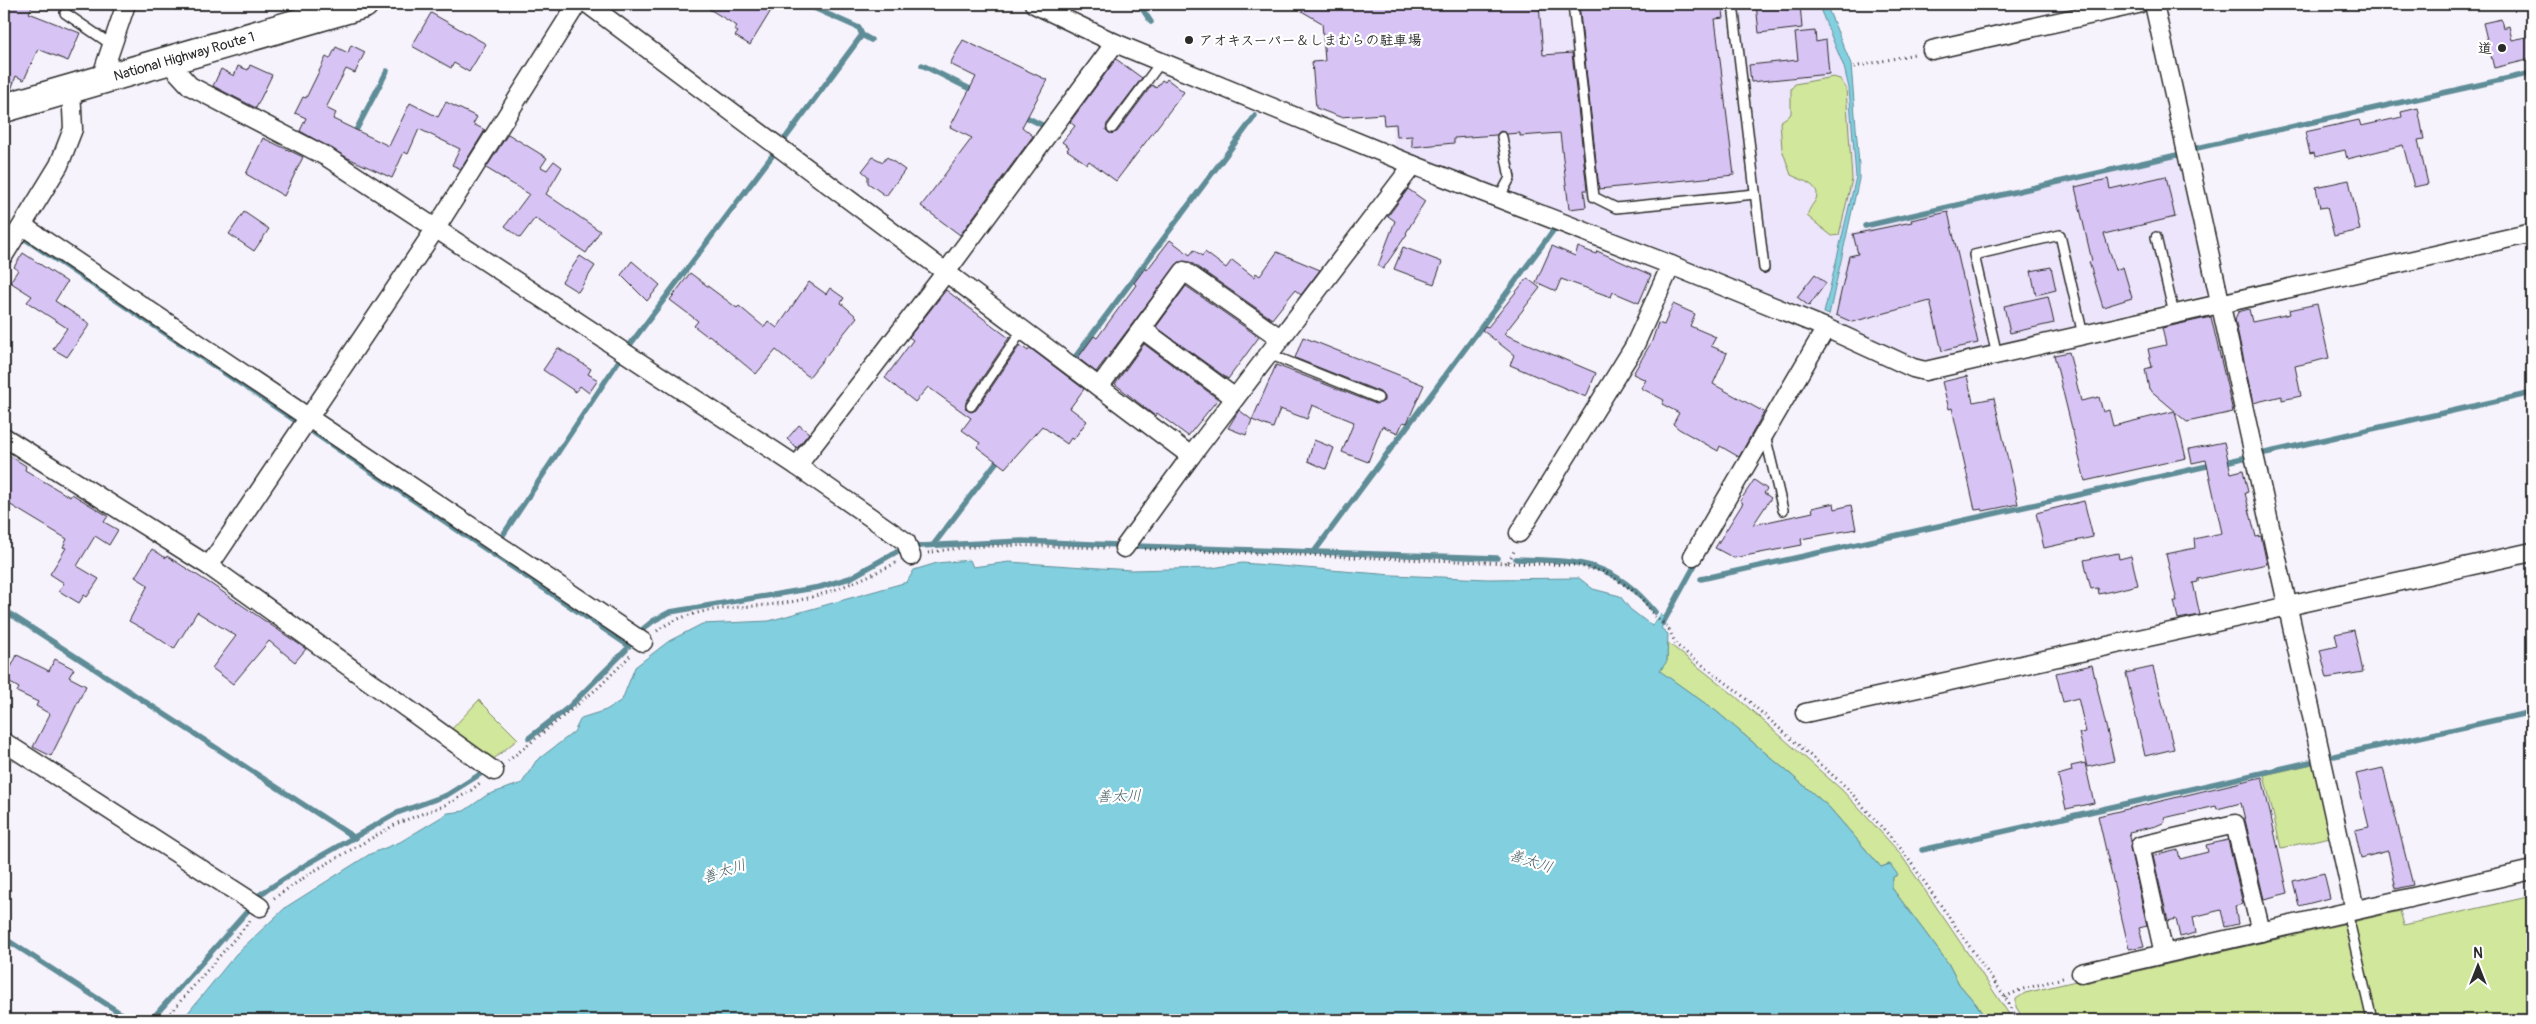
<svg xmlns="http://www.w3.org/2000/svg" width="2536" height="1024" font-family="Pangolin,'Klee One',sans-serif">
<rect width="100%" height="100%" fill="#f7f3fd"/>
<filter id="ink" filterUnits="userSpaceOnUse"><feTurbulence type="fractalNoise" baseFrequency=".02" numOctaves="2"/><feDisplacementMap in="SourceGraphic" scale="10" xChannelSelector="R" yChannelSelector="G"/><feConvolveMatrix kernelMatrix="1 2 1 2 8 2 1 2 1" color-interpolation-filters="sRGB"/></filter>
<g filter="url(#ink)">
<!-- built -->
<g fill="#ede5fb">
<path d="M 1383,4 L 1818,4 L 1844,67 L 1849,88 L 1856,177 L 1823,319 L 1394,148 Z"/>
<path d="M 2180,155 L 2209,288 L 2205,295 L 1923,362 L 1829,318 L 1848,233 Z"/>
</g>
<!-- green -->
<g fill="#d1e79c" stroke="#7e8964">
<path d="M 1833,77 L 1840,79 L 1846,88 L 1852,179 L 1839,235 L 1832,236 L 1807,216 C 1809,209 1811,207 1815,201 C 1824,186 1801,180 1791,175 L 1782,149 L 1780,122 L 1791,114 L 1791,89 L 1795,84 Z"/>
<path d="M 1667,642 L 1734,695 L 1842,790 L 1899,852 L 2013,1020 L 1986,1020 L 1977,1005 L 1959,984 L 1948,963 L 1892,888 L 1893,877 L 1889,864 L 1881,867 L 1828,806 L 1716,711 L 1659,671 L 1667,661 Z"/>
<path d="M 479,700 L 518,739 L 490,762 L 449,732 Z"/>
<path d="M 2313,764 L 2330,837 L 2281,848 L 2264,775 Z"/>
<path d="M 2532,896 L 2532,1020 L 2024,1020 L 2016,1007 L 2016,999 L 2025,993 L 2080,980 L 2081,984 L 2400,911 L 2404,925 Z"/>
</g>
<!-- water -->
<g fill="#81cfdf" stroke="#5f8d97">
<path d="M 1818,4 L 1826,4 L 1851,64 L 1859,165 L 1859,179 L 1829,315 L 1824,313 L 1856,177 L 1849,88 L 1844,67 Z"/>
<path d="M 970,560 L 973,567 L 1009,562 L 1131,570 L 1212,568 L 1242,563 L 1393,575 L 1488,579 L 1579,578 L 1593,589 L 1620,596 L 1630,609 L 1652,626 L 1661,614 L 1667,620 L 1661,628 L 1668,634 L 1667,661 L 1660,671 L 1716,711 L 1828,806 L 1881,867 L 1890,864 L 1898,875 L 1893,877 L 1892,888 L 1948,963 L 1959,984 L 1977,1005 L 1986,1020 L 182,1020 L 236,954 L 286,907 L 370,854 L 400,842 L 448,813 L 464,811 L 487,795 L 522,783 L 536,761 L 574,732 L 581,718 L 606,710 L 622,700 L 635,667 L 669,641 L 702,624 L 769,621 L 907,582 L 914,570 L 937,563 Z"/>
</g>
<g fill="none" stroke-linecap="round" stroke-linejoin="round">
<!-- stream -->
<g stroke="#5f8d97" stroke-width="5.5">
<path d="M 805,4 L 859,28 L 862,35"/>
<path d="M 1139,4 L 1151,22"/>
<path d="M 922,65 L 976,92"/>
<path d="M 1022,115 L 1042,125"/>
<path d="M 353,136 L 387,71"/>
<path d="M 781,144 L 862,35 L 871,40"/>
<path d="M 2197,148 L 2532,73"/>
<path d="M 1865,226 L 2177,155"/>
<path d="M 4,230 L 10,229"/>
<path d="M 25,239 L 296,421"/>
<path d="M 629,346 L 772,156"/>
<path d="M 1073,360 L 1255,116"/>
<path d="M 314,433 L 629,646"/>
<path d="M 2265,453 L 2532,393"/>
<path d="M 499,541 L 620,359"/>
<path d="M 934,544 L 1001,456"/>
<path d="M 920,546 L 1022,541 L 1118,545"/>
<path d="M 1136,546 L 1497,558"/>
<path d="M 1314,552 L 1555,228"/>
<path d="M 1516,559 C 1579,561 1613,560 1655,612"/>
<path d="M 1701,579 L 2243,458"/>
<path d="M 4,610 L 355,838"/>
<path d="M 1663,623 L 1696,563"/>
<path d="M 637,634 L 653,621 L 670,612 L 820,587 L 850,578 L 896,552"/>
<path d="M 529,738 L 569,707 L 626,650"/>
<path d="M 2334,756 L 2532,712"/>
<path d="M 1922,850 L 2310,762"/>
<path d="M 256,897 L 307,864 L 397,813 L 447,795 L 482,773"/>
<path d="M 4,938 L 131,1020"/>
<path d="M 151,1020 L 251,907"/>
</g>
</g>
<!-- building -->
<g fill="#d7c4f5" stroke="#2b2b2b">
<path d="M 4,4 L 33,4 L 29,13 L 80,33 L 68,61 L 38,49 L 24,80 L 16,76 L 11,90 L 4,92 Z"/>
<path d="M 701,4 L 775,4 L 750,45 L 735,36 L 738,32 L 734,30 L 737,26 Z"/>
<path d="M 1310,4 L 1539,4 L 1543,55 L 1572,53 L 1587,190 L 1584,190 L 1586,207 L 1569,209 L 1560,133 L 1520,136 L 1520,133 L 1507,134 L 1501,131 L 1496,135 L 1454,138 L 1454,143 L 1412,147 L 1412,136 L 1397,137 L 1396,124 L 1384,125 L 1383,114 L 1340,117 L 1316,108 L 1312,62 L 1325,61 L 1322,23 L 1293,6 Z"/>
<path d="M 1579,4 L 1722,4 L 1724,18 L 1715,19 L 1734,175 L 1599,189 Z"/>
<path d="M 1756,4 L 1800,4 L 1802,28 L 1759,33 Z"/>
<path d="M 431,13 L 486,44 L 469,72 L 454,63 L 451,68 L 412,46 Z"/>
<path d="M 2501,19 L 2503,28 L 2509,26 L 2512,40 L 2532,36 L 2532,59 L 2494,68 L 2483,23 Z"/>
<path d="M 1815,31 L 1816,42 L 1826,40 L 1829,74 L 1751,82 L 1749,65 L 1798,60 L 1795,33 Z"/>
<path d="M 963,40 L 1047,80 L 1022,127 L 1033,136 L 960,235 L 921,206 L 972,138 L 950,127 L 976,77 L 950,64 Z"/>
<path d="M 351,45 L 365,52 L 355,73 L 346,69 L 326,108 L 336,113 L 333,119 L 389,146 L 410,103 L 438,117 L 446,102 L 477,117 L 473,124 L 485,130 L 461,169 L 452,165 L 460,149 L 419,129 L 408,154 L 404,152 L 392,178 L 348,158 L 300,131 L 306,118 L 295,113 L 303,97 L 306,98 L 326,57 L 330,59 L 336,47 L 348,53 Z"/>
<path d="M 1116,59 L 1142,78 L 1107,124 L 1106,130 L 1109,133 L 1117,132 L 1152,85 L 1156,88 L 1162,80 L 1165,82 L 1167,79 L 1184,92 L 1116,181 L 1089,161 L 1087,164 L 1067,150 L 1069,147 L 1062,142 L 1075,126 L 1070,122 Z"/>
<path d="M 250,65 L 272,75 L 256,108 L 213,86 L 221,69 L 234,76 L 238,66 L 248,70 Z"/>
<path d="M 2418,108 L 2424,139 L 2418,140 L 2428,184 L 2414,187 L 2403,145 L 2347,159 L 2345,150 L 2315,157 L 2314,153 L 2310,154 L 2305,132 L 2359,120 L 2361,126 L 2402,117 L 2401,112 Z"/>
<path d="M 508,134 L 547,158 L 541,167 L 547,170 L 554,161 L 562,167 L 546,194 L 600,231 L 586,253 L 535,218 L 520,238 L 505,226 L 529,194 L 486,168 Z"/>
<path d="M 263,138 L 303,157 L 284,196 L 246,174 Z"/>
<path d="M 873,157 L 883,162 L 887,157 L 905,170 L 886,196 L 868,183 L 868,176 L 862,171 Z"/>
<path d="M 2166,176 L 2175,217 L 2104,234 L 2116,270 L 2123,267 L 2132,298 L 2103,307 L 2089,262 L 2092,261 L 2075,187 L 2108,179 L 2110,189 Z"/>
<path d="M 2349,180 L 2360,230 L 2334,236 L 2327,207 L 2320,208 L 2316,187 Z"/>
<path d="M 1408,189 L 1425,201 L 1406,233 L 1407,234 L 1383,269 L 1378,266 L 1395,221 L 1388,216 Z"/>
<path d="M 244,212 L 269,229 L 254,251 L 229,234 Z"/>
<path d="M 1948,212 L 1978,343 L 1942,351 L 1930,301 L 1852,322 L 1836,315 L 1849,256 L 1858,254 L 1853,234 L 1912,222 L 1911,220 Z"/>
<path d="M 1170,240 L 1190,255 L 1194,250 L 1202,256 L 1205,252 L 1226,268 L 1232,260 L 1254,277 L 1256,273 L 1260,276 L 1277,252 L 1320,270 L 1301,295 L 1295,290 L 1272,319 L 1190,262 L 1179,262 L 1096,372 L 1078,358 L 1094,336 L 1097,338 L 1136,285 L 1134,283 L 1145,268 L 1147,270 Z"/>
<path d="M 1552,246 L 1575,256 L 1578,247 L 1596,254 L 1597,251 L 1651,275 L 1639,303 L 1613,292 L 1611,297 L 1561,279 L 1556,291 L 1536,282 Z"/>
<path d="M 1403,247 L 1442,262 L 1434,284 L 1394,269 Z"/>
<path d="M 23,253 L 67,282 L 55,301 L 90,324 L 67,357 L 53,349 L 67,328 L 27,302 L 32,296 L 10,282 L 18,270 L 14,267 Z"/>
<path d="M 580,256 L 595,266 L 578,292 L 562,282 Z"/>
<path d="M 632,261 L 660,285 L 647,301 L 621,275 Z"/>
<path d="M 2051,267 L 2056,290 L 2036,295 L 2031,271 Z"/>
<path d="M 690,273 L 737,308 L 739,306 L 764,327 L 768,321 L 777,328 L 809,282 L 826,294 L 830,288 L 844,298 L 841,303 L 857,317 L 809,377 L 776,350 L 756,374 L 709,335 L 707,336 L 694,326 L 698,321 L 670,300 Z"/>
<path d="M 1815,274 L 1826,283 L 1809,306 L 1797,297 Z"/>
<path d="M 1527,278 L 1540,288 L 1504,334 L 1596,373 L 1586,397 L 1510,365 L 1514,355 L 1482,330 L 1485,326 L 1488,327 Z"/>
<path d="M 1186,286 L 1259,337 L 1228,379 L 1156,327 Z"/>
<path d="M 946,290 L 1009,338 L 966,402 L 966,409 L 971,412 L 976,410 L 1020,345 L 1028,351 L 1030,348 L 1084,389 L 1070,408 L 1087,421 L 1073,440 L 1071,438 L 1067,444 L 1042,426 L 1005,468 L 977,447 L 980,443 L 962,430 L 971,418 L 928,387 L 915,402 L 885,378 L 913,340 L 909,337 Z"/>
<path d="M 2048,296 L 2054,323 L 2010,333 L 2004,306 Z"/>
<path d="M 1673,304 L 1695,314 L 1690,326 L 1716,337 L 1711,346 L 1727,353 L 1713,384 L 1764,412 L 1739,457 L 1720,446 L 1718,451 L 1679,429 L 1673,424 L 1679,413 L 1662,404 L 1664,400 L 1641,388 L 1646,380 L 1633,374 L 1652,341 L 1658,323 L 1664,325 Z"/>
<path d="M 2317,304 L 2329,358 L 2295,366 L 2301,396 L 2282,400 L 2282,396 L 2253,403 L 2235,319 L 2238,312 L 2249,309 L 2252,322 L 2290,314 L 2289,310 Z"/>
<path d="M 2211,317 L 2233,412 L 2187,422 L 2175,412 L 2186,458 L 2085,481 L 2054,355 L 2069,352 L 2081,401 L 2099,397 L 2103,412 L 2109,410 L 2113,426 L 2175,411 L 2149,389 L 2145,369 L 2152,367 L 2148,349 L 2166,345 L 2162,328 Z"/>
<path d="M 1303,337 L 1424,385 L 1407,423 L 1403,422 L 1398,433 L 1382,426 L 1368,462 L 1342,452 L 1354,422 L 1312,405 L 1307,419 L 1280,409 L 1273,428 L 1252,420 L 1276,365 L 1376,404 L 1384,401 L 1384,397 L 1380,392 L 1295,358 Z"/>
<path d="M 1144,344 L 1218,399 L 1188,436 L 1157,413 L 1155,416 L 1115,384 Z"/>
<path d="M 558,348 L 591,369 L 588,374 L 598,380 L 589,393 L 580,386 L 576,392 L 543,370 Z"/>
<path d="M 1967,376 L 1973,402 L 1994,398 L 2018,504 L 1983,511 L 1982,509 L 1975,510 L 1952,408 L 1949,409 L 1942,382 Z"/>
<path d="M 1239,410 L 1252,420 L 1246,435 L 1228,428 Z"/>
<path d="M 799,425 L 809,433 L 797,448 L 787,439 Z"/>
<path d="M 1314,440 L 1334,448 L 1326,469 L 1308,461 Z"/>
<path d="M 2224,442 L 2231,473 L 2243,470 L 2248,492 L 2245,493 L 2256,537 L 2261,536 L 2267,564 L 2198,579 L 2198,582 L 2193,583 L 2200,615 L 2178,619 L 2174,601 L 2177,601 L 2166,554 L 2195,548 L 2194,539 L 2222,533 L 2206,460 L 2192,463 L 2189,449 Z"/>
<path d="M 4,452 L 26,466 L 25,470 L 70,497 L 72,494 L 108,516 L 104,522 L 118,530 L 109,545 L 95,536 L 77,566 L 99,579 L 87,597 L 84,595 L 79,603 L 59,591 L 64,583 L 50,574 L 66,548 L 63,547 L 67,539 L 4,501 Z"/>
<path d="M 1754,480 L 1767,489 L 1764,493 L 1771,498 L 1753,525 L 1813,512 L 1812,508 L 1834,503 L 1835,509 L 1851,505 L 1856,529 L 1801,539 L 1802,545 L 1734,558 L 1715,548 L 1743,503 L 1740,501 Z"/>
<path d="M 2084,501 L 2093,537 L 2044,548 L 2036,513 Z"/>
<path d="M 152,549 L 166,558 L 167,556 L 211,584 L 306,649 L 295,662 L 269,641 L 233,684 L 212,668 L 236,636 L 197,612 L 174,649 L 152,634 L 129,621 L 148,585 L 135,577 Z"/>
<path d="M 2118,553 L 2119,559 L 2131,556 L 2138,585 L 2099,594 L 2098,588 L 2091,589 L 2084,560 Z"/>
<path d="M 2354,630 L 2363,672 L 2327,678 L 2320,650 L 2338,646 L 2335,634 Z"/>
<path d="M 17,655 L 49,671 L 55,659 L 74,669 L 69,677 L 86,686 L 51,756 L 33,747 L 50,714 L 36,706 L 38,702 L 17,692 L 19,688 L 5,680 Z"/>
<path d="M 2092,665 L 2114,761 L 2087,767 L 2079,733 L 2086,732 L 2078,698 L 2063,702 L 2056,673 Z"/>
<path d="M 2153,667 L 2174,749 L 2145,756 L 2126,673 Z"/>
<path d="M 2085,763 L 2094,803 L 2066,809 L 2058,775 L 2072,771 L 2071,766 Z"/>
<path d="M 2383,768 L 2413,885 L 2396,889 L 2388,851 L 2361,858 L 2355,830 L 2369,827 L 2356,774 Z"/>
<path d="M 2262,777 L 2288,893 L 2264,899 L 2241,803 L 2217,809 L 2216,806 L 2164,818 L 2165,822 L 2156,826 L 2129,832 L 2131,841 L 2130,848 L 2147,926 L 2139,928 L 2144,946 L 2129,949 L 2098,816 Z"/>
<path d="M 2228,840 L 2243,904 L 2235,906 L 2238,924 L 2225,927 L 2221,910 L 2193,917 L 2196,933 L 2180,937 L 2176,919 L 2168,921 L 2153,856 L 2178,850 L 2180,859 L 2208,852 L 2206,845 Z"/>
<path d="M 2324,873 L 2330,898 L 2299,906 L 2293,881 Z"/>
</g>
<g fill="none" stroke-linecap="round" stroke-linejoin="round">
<!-- lane casing -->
<g stroke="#2b2b2b" stroke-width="12">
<g id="lane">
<path d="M 1573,4 L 1594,197 L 1616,208 L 1755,194"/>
<path d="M 1733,4 L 1764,268"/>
<path d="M 65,13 L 112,45"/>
<path d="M 1112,128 L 1161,62"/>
<path d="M 1499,198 L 1510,178 L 1502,137"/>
<path d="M 2156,237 L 2174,314"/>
<path d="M 1269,354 L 1378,398"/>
<path d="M 1997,355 L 1974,255 L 2060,235 L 2083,335"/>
<path d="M 971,406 L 1023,329"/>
<path d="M 1765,435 L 1783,510"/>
<path d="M 2347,912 L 2372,1020"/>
</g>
</g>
<!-- street casing -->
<g stroke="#2b2b2b" stroke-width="21">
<g id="street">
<path d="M 588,4 L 1191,456"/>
<path d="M 1034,4 L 1115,43 L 1413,165 L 1671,265 L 1826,328 L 1913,368 L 1925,371 L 2532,233"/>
<path d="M 2154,4 L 2355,910"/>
<path d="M 1932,50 L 2138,4"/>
<path d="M 167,61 L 190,86 L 327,157 L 797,466 L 906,542 L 911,556"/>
<path d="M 100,81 L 126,4"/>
<path d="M 23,226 L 643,642"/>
<path d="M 4,255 L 59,165 L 73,129 L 71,89"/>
<path d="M 1142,329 L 1235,398"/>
<path d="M 1099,387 L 1184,271 L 1280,338"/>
<path d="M 4,437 L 209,566 L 494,771"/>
<path d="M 797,466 L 946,272 L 1115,43"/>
<path d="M 1519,533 L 1634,347 L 1671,265"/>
<path d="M 1124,548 L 1191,456 L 1413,165"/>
<path d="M 1693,556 L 1826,328"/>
<path d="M 209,566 L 436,228 L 577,4"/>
<path d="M 1805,713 L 2532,552"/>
<path d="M 4,742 L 260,907"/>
<path d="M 2164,954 L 2140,846 L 2235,824 L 2261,932"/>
<path d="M 2081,973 L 2532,870"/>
</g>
</g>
<!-- highway casing -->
<g stroke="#2b2b2b" stroke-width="31">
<path id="highway" d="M 4,108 L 364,4"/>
</g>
<!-- path -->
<g stroke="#2b2b2b" stroke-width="3" stroke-dasharray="1 4" stroke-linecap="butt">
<path d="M 1854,67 L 1915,54"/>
<path d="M 1145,549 L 1508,563 L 1515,549"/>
<path d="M 928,553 C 986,541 1049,547 1108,548"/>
<path d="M 1508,563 L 1575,565 L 1605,572 L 1631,589 L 1645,603 L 1655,617 L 1668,627 L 1676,645 L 1737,691 L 1846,787 L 1902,850 L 2005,997 L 2018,1020"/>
<path d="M 657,631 C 696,601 754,611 800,600 C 834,592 865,578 896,563"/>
<path d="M 508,761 L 599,687 L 632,654"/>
<path d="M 274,898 L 314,871 L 398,823 L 445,805 L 469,792 L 480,783"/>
<path d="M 2005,997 L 2020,990 L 2066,977"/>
<path d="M 164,1020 L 250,921"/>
</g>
<!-- lane -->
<use href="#lane" stroke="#fff" stroke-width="9"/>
<!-- street -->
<use href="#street" stroke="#fff" stroke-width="18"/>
<!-- highway -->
<use href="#highway" stroke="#fff" stroke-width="28"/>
</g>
</g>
<!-- markers -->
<g fill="#2b2b2b" stroke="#fff" stroke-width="2">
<circle cx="1189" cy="40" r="5"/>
<circle cx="2502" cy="48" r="5"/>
</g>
<g text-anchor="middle" stroke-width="4.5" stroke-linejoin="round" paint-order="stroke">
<!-- poi labels -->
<g font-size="14" font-weight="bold" fill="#2b2b2b" stroke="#fff" text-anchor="start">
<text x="1199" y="45">アオキスーパー＆しまむらの駐車場</text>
<text x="2492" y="53" text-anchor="end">道</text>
</g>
<!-- street labels -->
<g font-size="14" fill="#2b2b2b" stroke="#fff">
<text transform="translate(184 56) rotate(-16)" y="5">National Highway Route 1</text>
</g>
<!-- water labels -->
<g font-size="15" font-style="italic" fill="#455c61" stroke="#fff">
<text transform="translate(1119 796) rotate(-1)" y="5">善太川</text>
<text transform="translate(1531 861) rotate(18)" y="5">善太川</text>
<text transform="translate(724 871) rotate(-18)" y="5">善太川</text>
</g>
</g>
<!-- margin -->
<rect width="2536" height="1024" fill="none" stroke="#fff" stroke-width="20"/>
<rect x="10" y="10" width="2516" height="1004" fill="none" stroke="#2b2b2b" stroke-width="2" filter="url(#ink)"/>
<!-- north arrow -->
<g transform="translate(2478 966)" stroke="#ffffff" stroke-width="4" paint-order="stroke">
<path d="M0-4L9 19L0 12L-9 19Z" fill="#2b2b2b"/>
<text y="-8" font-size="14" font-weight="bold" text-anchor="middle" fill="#2b2b2b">N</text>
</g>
</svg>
